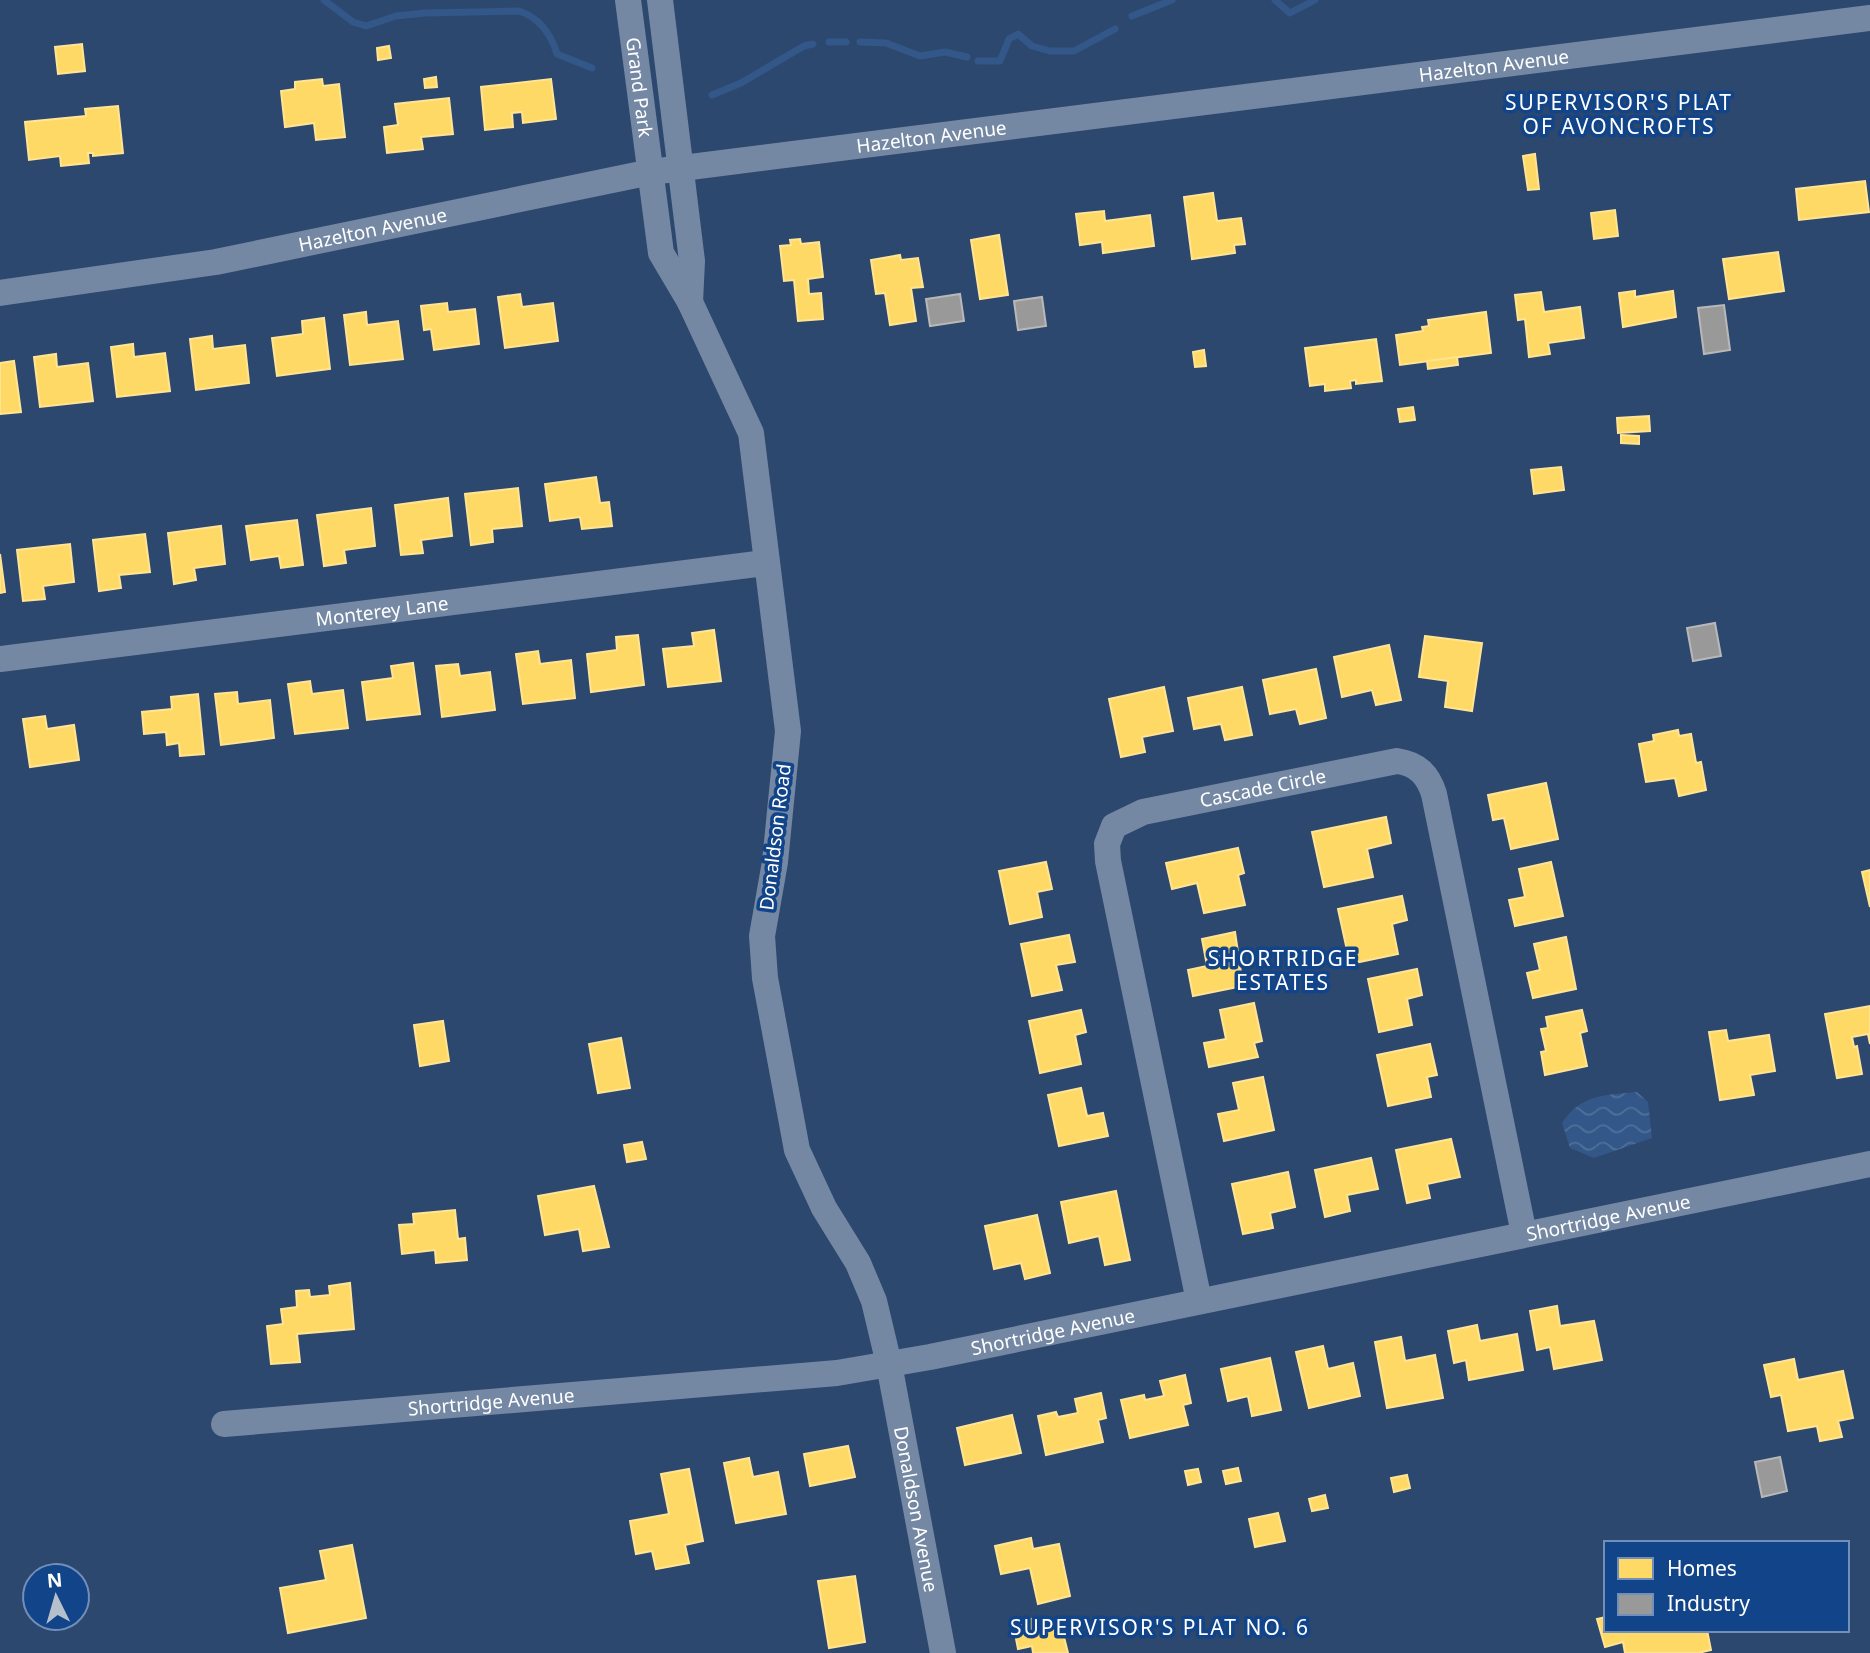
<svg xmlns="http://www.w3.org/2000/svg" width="1870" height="1653" font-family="'Noto Sans',sans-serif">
<defs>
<pattern id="water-waves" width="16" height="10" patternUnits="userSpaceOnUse" patternTransform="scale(1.75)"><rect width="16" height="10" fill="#325788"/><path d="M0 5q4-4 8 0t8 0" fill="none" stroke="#51709a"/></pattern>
</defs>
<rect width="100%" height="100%" fill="#2d486e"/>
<!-- water -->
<path fill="url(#water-waves)" d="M 1637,1092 L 1648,1102 L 1652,1138 L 1594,1158 L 1570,1148 L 1562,1123 C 1581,1094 1605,1095 1637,1092 Z"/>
<!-- homes -->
<g fill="#ffd966" stroke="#ffe494" stroke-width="2">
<path d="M 82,44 L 85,71 L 58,74 L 55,47 Z"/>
<path d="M 389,46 L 391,58 L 378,60 L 377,48 Z"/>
<path d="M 436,77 L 437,87 L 425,88 L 424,79 Z"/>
<path d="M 322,79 L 323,86 L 339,84 L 345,137 L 316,140 L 314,123 L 285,127 L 281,91 L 295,89 L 295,82 Z"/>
<path d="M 551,79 L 556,119 L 523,123 L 522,112 L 512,113 L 513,127 L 485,130 L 481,87 Z"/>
<path d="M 449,98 L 453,134 L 421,137 L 423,149 L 387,153 L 384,127 L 398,125 L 395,104 Z"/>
<path d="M 118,106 L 123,153 L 93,156 L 93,153 L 88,153 L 89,163 L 61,166 L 60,156 L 29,160 L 25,122 L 86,116 L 85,109 Z"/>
<path d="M 1535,154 L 1539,189 L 1528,190 L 1523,156 Z"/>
<path d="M 1865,181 L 1869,212 L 1799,220 L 1796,189 Z"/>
<path d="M 1213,193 L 1217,221 L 1241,218 L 1245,244 L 1234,245 L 1235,253 L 1192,259 L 1184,197 Z"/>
<path d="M 1615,210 L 1618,236 L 1594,239 L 1591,213 Z"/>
<path d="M 1104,211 L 1105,221 L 1150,215 L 1154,246 L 1103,253 L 1102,242 L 1080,245 L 1076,214 Z"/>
<path d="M 999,235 L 1008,295 L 980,299 L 971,240 Z"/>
<path d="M 800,239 L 801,244 L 819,242 L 823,277 L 808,279 L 809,294 L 821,293 L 823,319 L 798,321 L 794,280 L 784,281 L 780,246 L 791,245 L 790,240 Z"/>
<path d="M 1778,252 L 1784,291 L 1729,299 L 1723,259 Z"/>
<path d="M 900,255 L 901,260 L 918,258 L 923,287 L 911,288 L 916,321 L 890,325 L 885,293 L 876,294 L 871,260 Z"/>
<path d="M 1635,291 L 1635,297 L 1673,291 L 1676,317 L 1623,327 L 1619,293 Z"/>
<path d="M 1541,292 L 1544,312 L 1580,307 L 1584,338 L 1548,343 L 1550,354 L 1529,357 L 1525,319 L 1518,320 L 1515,295 Z"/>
<path d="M 520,294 L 522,307 L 553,303 L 558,341 L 505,348 L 498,297 Z"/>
<path d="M 447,303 L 448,312 L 475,309 L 479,344 L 434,350 L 431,329 L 424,330 L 421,306 Z"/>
<path d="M 366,312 L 367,325 L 398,321 L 403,359 L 350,365 L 344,315 Z"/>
<path d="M 1486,312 L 1491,353 L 1400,365 L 1396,335 L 1423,331 L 1422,327 L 1429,326 L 1428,320 Z"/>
<path d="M 324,318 L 330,369 L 277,376 L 272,338 L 303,334 L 302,321 Z"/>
<path d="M 212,336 L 213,349 L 245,345 L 249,383 L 196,390 L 190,339 Z"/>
<path d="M 1376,339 L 1382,381 L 1356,384 L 1356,380 L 1350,381 L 1351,388 L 1325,391 L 1325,384 L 1310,386 L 1305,348 Z"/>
<path d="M 133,344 L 134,357 L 165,353 L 170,391 L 117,397 L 111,347 Z"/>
<path d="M 1204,350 L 1206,366 L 1195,367 L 1193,352 Z"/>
<path d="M 56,354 L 57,367 L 88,363 L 93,401 L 40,407 L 34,357 Z"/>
<path d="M 1457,357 L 1458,365 L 1428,369 L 1427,361 Z"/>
<path d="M 14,361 L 21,412 L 0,414 L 0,363 Z"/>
<path d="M 1413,407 L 1415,420 L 1400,422 L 1398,409 Z"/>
<path d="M 1649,416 L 1650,431 L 1618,433 L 1617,418 Z"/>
<path d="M 1621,435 L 1639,436 L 1639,444 L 1621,443 Z"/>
<path d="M 1561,467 L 1564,490 L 1534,494 L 1531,470 Z"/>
<path d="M 596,477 L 600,503 L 609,502 L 612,526 L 582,529 L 580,517 L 550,521 L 545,484 Z"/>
<path d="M 518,488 L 522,526 L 492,529 L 493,542 L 471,545 L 465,494 Z"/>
<path d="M 448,498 L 452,536 L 421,540 L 423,553 L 401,555 L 395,505 Z"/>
<path d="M 371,508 L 375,546 L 344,550 L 346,563 L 324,566 L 317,515 Z"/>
<path d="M 297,520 L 303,565 L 281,568 L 279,556 L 251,560 L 246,526 Z"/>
<path d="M 221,526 L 225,564 L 194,568 L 196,580 L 174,584 L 168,533 Z"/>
<path d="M 145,534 L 150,572 L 119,575 L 121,588 L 99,591 L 93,540 Z"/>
<path d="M 70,544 L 74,582 L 43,586 L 45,599 L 23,601 L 17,550 Z"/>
<path d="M 0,554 L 5,592 L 0,593 Z"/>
<path d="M 714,630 L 721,681 L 668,687 L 663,649 L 694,646 L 692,633 Z"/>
<path d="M 638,635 L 644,685 L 591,692 L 587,654 L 617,650 L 616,637 Z"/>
<path d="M 1425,636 L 1482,643 L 1472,711 L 1445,707 L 1448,681 L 1419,677 Z"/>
<path d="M 1389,645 L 1401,700 L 1376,705 L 1372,690 L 1342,697 L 1334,657 Z"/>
<path d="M 538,651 L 540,664 L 571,660 L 575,698 L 523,704 L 516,654 Z"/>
<path d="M 413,663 L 420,714 L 367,720 L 362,682 L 393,678 L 391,666 Z"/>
<path d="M 458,664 L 460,676 L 490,672 L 495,710 L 442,717 L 436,666 Z"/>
<path d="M 1316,669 L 1326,718 L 1300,724 L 1296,709 L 1270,714 L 1263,680 Z"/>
<path d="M 310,681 L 312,694 L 343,690 L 348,728 L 295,734 L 288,684 Z"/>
<path d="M 1164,687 L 1173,731 L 1142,737 L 1145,752 L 1121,757 L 1109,699 Z"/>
<path d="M 1242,687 L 1252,735 L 1225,740 L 1221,724 L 1194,729 L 1188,698 Z"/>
<path d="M 237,692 L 238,704 L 270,700 L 274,738 L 221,745 L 215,694 Z"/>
<path d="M 198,694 L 204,754 L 180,756 L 179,743 L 167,745 L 166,732 L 144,734 L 142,712 L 172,709 L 171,697 Z"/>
<path d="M 45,716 L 47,729 L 74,725 L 79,760 L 30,767 L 23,719 Z"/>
<path d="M 1678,730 L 1679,736 L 1691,734 L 1696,763 L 1701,762 L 1706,790 L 1679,796 L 1675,778 L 1646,782 L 1639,744 L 1654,741 L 1653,735 Z"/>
<path d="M 1546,783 L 1558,839 L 1511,849 L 1504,818 L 1493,820 L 1488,795 Z"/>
<path d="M 1386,817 L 1391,843 L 1367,849 L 1373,877 L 1324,887 L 1312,832 Z"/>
<path d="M 1238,848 L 1244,873 L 1238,875 L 1245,905 L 1204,913 L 1197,883 L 1172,889 L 1166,863 Z"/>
<path d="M 1046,862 L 1052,889 L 1037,892 L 1042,917 L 1010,924 L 999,871 Z"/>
<path d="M 1551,862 L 1563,916 L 1515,926 L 1509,900 L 1525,897 L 1519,869 Z"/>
<path d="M 1870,870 L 1870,907 L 1862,872 Z"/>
<path d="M 1402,896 L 1407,920 L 1392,924 L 1398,954 L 1350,964 L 1338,909 Z"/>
<path d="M 1235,932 L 1243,986 L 1193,996 L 1188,970 L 1207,966 L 1202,939 Z"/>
<path d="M 1069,935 L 1075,962 L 1056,965 L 1062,990 L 1032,996 L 1021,944 Z"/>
<path d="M 1566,937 L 1576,989 L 1533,998 L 1527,973 L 1540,970 L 1534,944 Z"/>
<path d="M 1417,969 L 1422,995 L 1407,999 L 1412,1025 L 1379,1032 L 1368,979 Z"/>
<path d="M 1254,1003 L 1262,1041 L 1254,1043 L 1258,1057 L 1209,1067 L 1204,1043 L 1226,1039 L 1220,1010 Z"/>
<path d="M 1870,1006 L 1870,1044 L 1868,1034 L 1852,1037 L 1854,1047 L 1857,1046 L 1862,1074 L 1837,1078 L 1825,1014 Z"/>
<path d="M 1081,1010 L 1086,1032 L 1075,1035 L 1081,1064 L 1040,1073 L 1029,1021 Z"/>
<path d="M 1582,1010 L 1587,1031 L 1580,1033 L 1587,1066 L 1545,1075 L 1541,1052 L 1546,1051 L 1541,1029 L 1548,1028 L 1546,1017 Z"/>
<path d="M 443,1021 L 449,1061 L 420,1066 L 414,1025 Z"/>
<path d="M 1726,1030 L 1728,1041 L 1769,1035 L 1775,1071 L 1750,1075 L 1754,1095 L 1720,1100 L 1709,1032 Z"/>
<path d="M 621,1038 L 630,1088 L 598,1093 L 589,1044 Z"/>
<path d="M 1430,1044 L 1437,1075 L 1427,1077 L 1431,1097 L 1388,1106 L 1377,1055 Z"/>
<path d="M 1263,1077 L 1274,1130 L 1224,1141 L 1218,1114 L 1239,1110 L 1233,1083 Z"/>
<path d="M 1081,1088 L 1087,1116 L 1103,1113 L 1108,1136 L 1059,1146 L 1048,1095 Z"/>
<path d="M 1451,1139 L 1460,1177 L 1427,1184 L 1430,1198 L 1407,1203 L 1396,1150 Z"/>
<path d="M 642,1142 L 646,1159 L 627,1162 L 624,1145 Z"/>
<path d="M 1371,1158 L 1378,1189 L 1347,1195 L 1350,1211 L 1325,1217 L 1315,1170 Z"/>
<path d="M 1288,1172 L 1295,1207 L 1270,1213 L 1273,1228 L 1243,1234 L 1232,1184 Z"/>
<path d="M 594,1186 L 609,1247 L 583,1251 L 579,1229 L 545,1235 L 538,1196 Z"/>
<path d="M 1116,1191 L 1130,1260 L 1105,1265 L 1099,1236 L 1069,1243 L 1061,1202 Z"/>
<path d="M 455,1210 L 458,1239 L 465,1238 L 467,1260 L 436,1263 L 435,1250 L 402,1254 L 399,1225 L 414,1224 L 413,1214 Z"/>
<path d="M 1037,1215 L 1050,1273 L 1025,1279 L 1021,1263 L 994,1269 L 985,1226 Z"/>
<path d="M 350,1283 L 354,1329 L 297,1334 L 300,1362 L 271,1364 L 267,1326 L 283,1324 L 281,1309 L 297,1307 L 296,1291 L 309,1290 L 310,1297 L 330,1295 L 329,1286 Z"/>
<path d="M 1557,1306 L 1560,1326 L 1594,1321 L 1602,1360 L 1554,1369 L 1550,1347 L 1537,1350 L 1530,1311 Z"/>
<path d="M 1477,1325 L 1480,1341 L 1517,1334 L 1523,1370 L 1469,1380 L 1466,1360 L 1454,1363 L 1448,1331 Z"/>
<path d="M 1401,1337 L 1405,1361 L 1435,1355 L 1443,1398 L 1387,1408 L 1375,1342 Z"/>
<path d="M 1323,1346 L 1328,1369 L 1353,1363 L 1360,1396 L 1309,1408 L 1296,1352 Z"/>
<path d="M 1270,1358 L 1281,1410 L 1252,1416 L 1248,1396 L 1228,1401 L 1221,1369 Z"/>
<path d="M 1794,1359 L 1798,1380 L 1843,1371 L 1853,1418 L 1838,1421 L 1842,1437 L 1820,1441 L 1817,1426 L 1788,1431 L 1781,1395 L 1771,1397 L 1764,1365 Z"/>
<path d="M 1185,1375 L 1191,1403 L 1183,1405 L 1188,1425 L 1130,1438 L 1121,1400 L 1144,1395 L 1145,1400 L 1164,1396 L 1160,1381 Z"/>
<path d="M 1101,1393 L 1106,1418 L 1098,1420 L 1103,1442 L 1046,1455 L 1038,1416 L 1056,1412 L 1058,1417 L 1078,1413 L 1075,1399 Z"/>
<path d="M 1012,1415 L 1021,1453 L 965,1465 L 957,1428 Z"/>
<path d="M 848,1446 L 855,1477 L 810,1486 L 804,1454 Z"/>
<path d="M 749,1458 L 753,1477 L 778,1472 L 786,1514 L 736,1523 L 724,1463 Z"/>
<path d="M 1238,1468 L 1241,1481 L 1226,1484 L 1223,1471 Z"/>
<path d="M 689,1469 L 703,1541 L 685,1545 L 689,1563 L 656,1569 L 652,1551 L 636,1554 L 630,1521 L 669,1514 L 661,1474 Z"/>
<path d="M 1198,1469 L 1201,1482 L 1188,1485 L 1185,1471 Z"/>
<path d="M 1407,1475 L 1410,1488 L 1394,1492 L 1391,1478 Z"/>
<path d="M 1325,1495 L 1328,1508 L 1312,1511 L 1309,1499 Z"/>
<path d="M 1278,1513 L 1285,1541 L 1255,1547 L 1249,1519 Z"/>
<path d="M 1031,1538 L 1033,1549 L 1059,1544 L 1070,1596 L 1038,1604 L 1030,1568 L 1001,1574 L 995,1546 Z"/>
<path d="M 352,1545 L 366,1618 L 288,1633 L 280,1588 L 326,1580 L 320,1551 Z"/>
<path d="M 855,1576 L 865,1642 L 829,1648 L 818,1581 Z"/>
<path d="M 1606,1617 L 1606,1630 L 1707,1630 L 1711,1650 L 1698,1653 L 1625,1653 L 1623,1642 L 1605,1647 L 1597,1619 Z"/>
<path d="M 1036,1618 L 1038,1626 L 1060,1621 L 1068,1653 L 1033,1653 L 1032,1646 L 1018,1649 L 1013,1623 Z"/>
</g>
<!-- industry -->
<g fill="#999" stroke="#b8b8b8" stroke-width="2">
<path d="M 960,294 L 964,321 L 930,326 L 926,299 Z"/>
<path d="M 1042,297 L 1046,326 L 1018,330 L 1014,301 Z"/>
<path d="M 1724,305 L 1730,350 L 1704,354 L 1698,308 Z"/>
<path d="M 1715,623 L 1721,656 L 1693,661 L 1687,628 Z"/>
<path d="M 1780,1457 L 1787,1491 L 1762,1497 L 1755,1462 Z"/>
</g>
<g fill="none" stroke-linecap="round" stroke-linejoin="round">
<!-- stream -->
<g stroke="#325788" stroke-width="7">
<path d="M 324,0 L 353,22 L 366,26 L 396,16 L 425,13 L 519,11 C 540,18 551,34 557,54 L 592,68"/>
<path d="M 1275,0 L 1290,13 L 1315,0"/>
<path d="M 1132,16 L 1172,0"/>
<path d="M 829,42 L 846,42"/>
<path d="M 860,42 L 886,43 L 920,56 L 945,52 L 967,57"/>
<path d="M 978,61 L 1000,61 L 1009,39 L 1018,34 L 1032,46 L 1050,51 L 1074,51 L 1115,29"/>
<path d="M 712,95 L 741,83 L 804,46 L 813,44"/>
</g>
<!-- street -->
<g stroke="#7488a4" stroke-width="26">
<path id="s1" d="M 628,0 L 661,253 L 690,302 L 751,433 L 788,731 L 775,862 L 762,936 L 765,978 L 797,1150 L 824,1208 L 858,1263 L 874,1301 L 889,1364 L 943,1653"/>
<path d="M 660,0 L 692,261 L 690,302"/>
<path id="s2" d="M 0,293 L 216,262 L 651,172 L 1870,18"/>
<path id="s3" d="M 0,659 L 765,563"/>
<path id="s4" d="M 1199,1301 L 1108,861 L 1107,844 L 1114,826 L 1143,812 L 1397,761 C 1418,764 1428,775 1434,794 L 1524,1234"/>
<path id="s5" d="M 224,1424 L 837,1373 L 930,1357 L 1870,1164"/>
</g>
</g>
<g text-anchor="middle" stroke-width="7" stroke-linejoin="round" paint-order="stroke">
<!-- street labels -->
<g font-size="19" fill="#fff" stroke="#124489">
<text dy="7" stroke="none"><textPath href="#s2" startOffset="1512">Hazelton Avenue</textPath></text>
<text dy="7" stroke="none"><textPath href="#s1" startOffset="88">Grand Park</textPath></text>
<text dy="7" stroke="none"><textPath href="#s2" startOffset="945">Hazelton Avenue</textPath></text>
<text dy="7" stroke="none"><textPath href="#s2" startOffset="378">Hazelton Avenue</textPath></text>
<text dy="7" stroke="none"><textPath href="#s3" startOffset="385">Monterey Lane</textPath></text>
<text dy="7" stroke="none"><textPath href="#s4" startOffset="640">Cascade Circle</textPath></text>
<text transform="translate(775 837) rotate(-83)" y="7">Donaldson Road</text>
<text dy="7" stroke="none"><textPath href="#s5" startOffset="1402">Shortridge Avenue</textPath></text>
<text dy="7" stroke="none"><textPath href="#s5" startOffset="835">Shortridge Avenue</textPath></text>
<text dy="7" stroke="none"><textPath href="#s5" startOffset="268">Shortridge Avenue</textPath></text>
<text dy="7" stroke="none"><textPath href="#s1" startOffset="1563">Donaldson Avenue</textPath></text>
</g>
<!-- neighbourhood labels -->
<g font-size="21" letter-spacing="2" fill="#fff" stroke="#124489">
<text x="1619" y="110">SUPERVISOR'S PLAT<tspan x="1619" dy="24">OF AVONCROFTS</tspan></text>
<text x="1283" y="966">SHORTRIDGE<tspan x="1283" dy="24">ESTATES</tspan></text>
<text x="1160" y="1635">SUPERVISOR'S PLAT NO. 6</text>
</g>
</g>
<!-- legend -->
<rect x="1604" y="1541" width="245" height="91" fill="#124489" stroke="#718fb8" stroke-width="2"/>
<rect x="1618" y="1558" width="35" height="21" fill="#ffd966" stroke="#718fb8" stroke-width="2"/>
<text x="1667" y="1576" font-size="21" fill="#ffffff">Homes</text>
<rect x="1618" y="1594" width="35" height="21" fill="#999999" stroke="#718fb8" stroke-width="2"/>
<text x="1667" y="1611" font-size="21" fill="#ffffff">Industry</text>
<!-- north arrow -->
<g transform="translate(56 1597) rotate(355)"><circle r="33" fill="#124489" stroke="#718fb8" stroke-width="2"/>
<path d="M0-5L12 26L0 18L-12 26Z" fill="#b6bfcc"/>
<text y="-10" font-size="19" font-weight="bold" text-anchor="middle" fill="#ffffff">N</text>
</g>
</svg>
